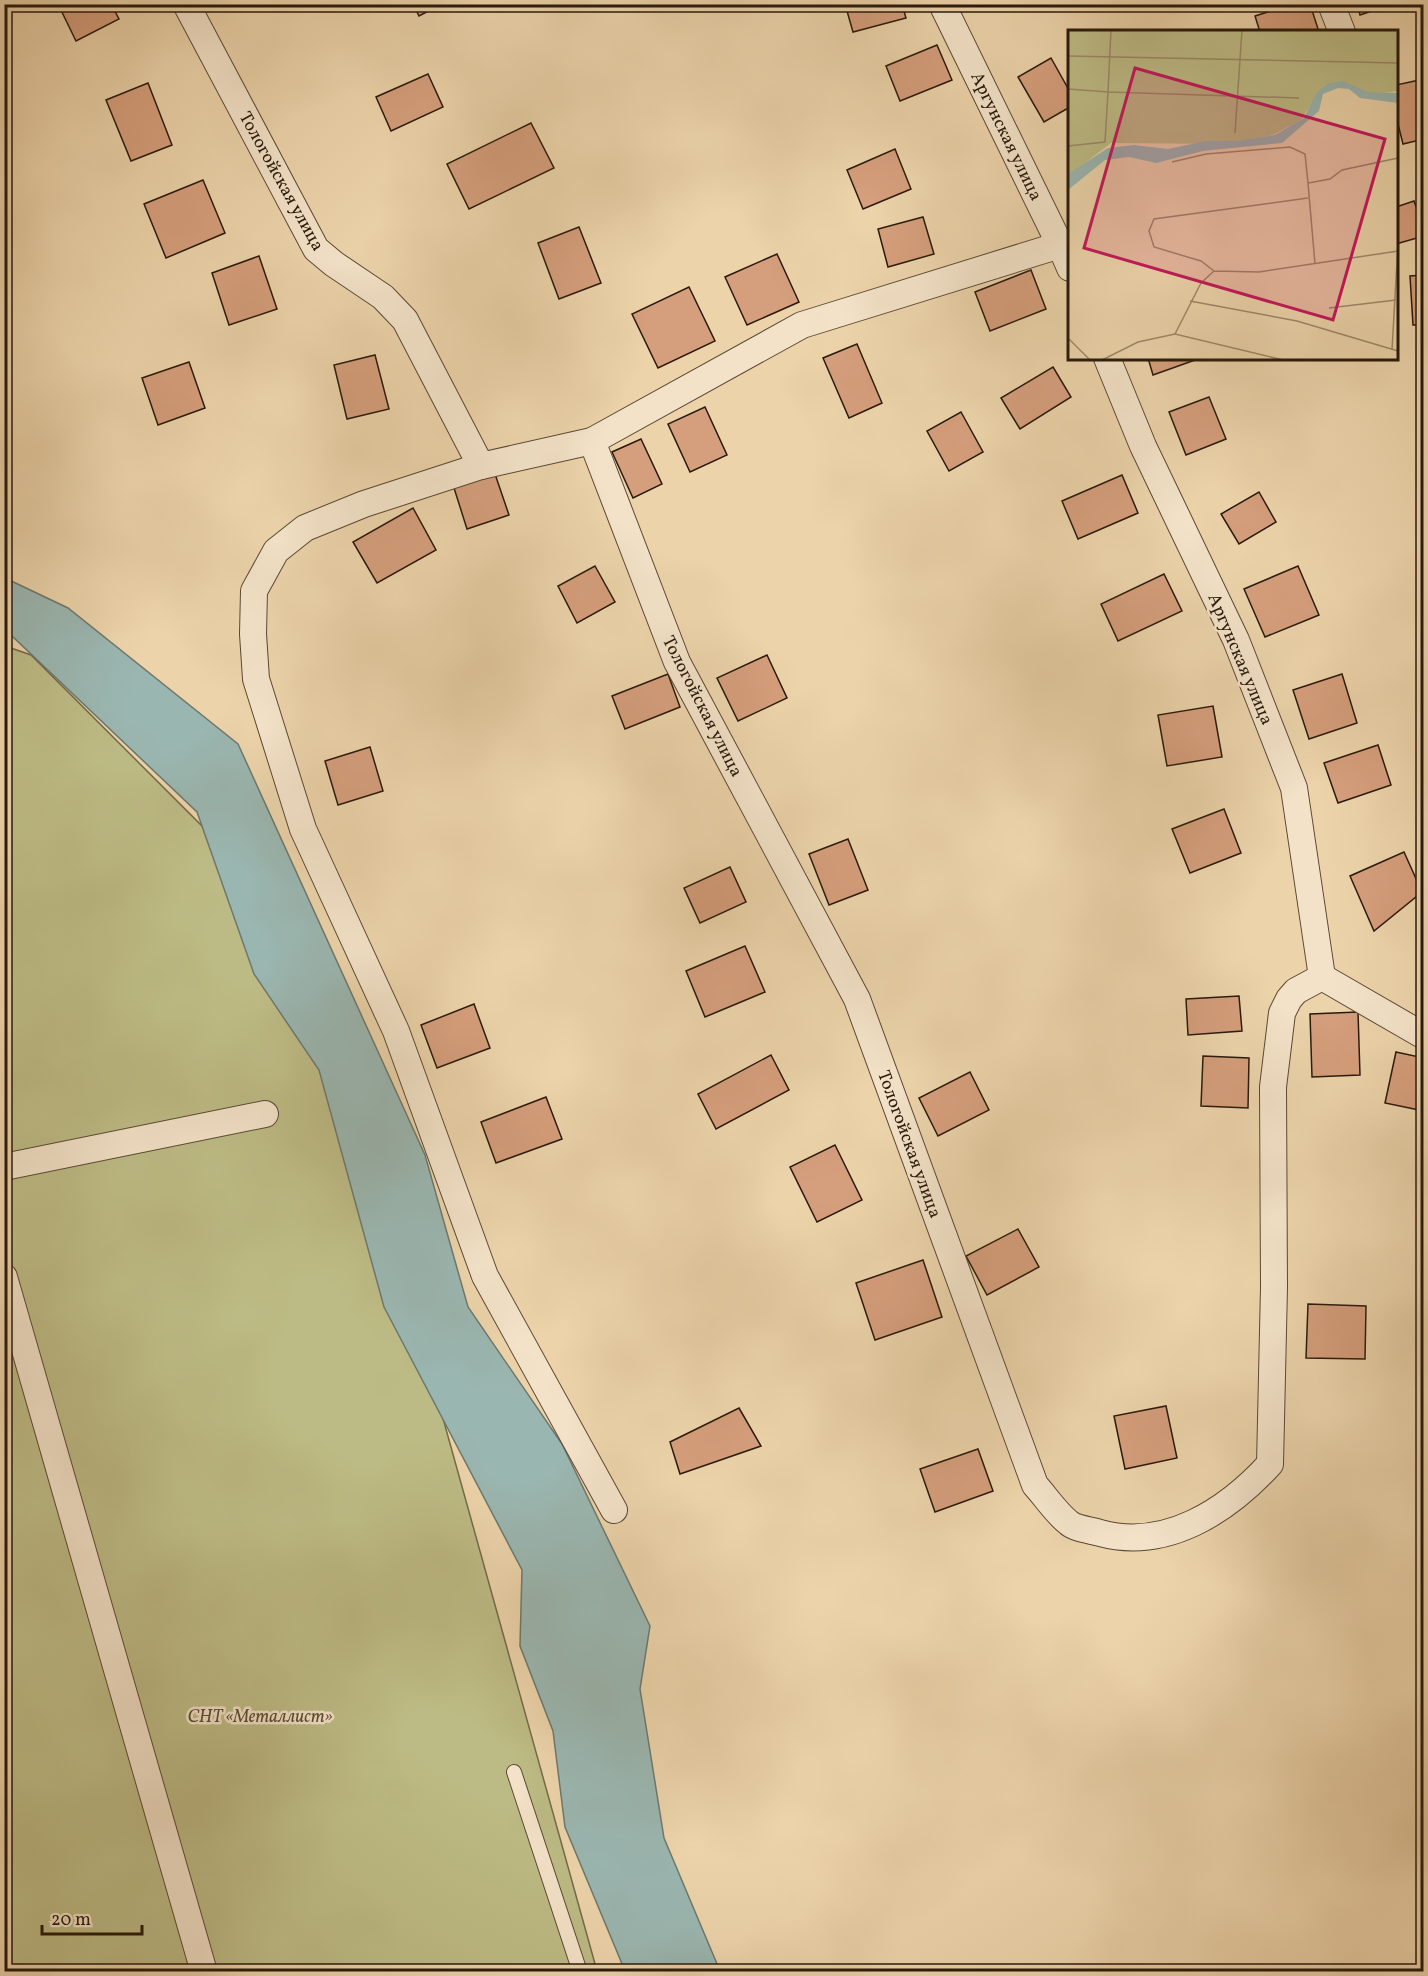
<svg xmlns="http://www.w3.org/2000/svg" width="1428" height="1976" font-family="Vollkorn,serif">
<rect width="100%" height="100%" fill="#ecd3aa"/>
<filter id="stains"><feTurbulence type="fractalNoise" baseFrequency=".00333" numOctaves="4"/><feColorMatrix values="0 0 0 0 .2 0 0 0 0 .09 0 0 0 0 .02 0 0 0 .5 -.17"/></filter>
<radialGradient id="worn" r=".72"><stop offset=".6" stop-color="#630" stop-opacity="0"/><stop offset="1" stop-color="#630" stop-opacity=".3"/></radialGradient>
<!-- green -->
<path fill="#bdbb85" stroke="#736a48" stroke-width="1.5" d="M 5,646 L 31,655 L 202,826 L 279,965 L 364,1135 L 597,1971 L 5,1972 Z"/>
<!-- water -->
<path fill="#9ab6b0" stroke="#6d786e" stroke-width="1.5" d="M 5,578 L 68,608 L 238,744 L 425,1155 L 468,1307 L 562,1444 L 650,1626 L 640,1689 L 664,1838 L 720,1971 L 625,1971 L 565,1827 L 553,1731 L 520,1646 L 522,1570 L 384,1307 L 319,1070 L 254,974 L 197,812 L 13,637 L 5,636 Z"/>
<!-- building -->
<g fill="#d59e7c" stroke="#291a0c" stroke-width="1.5">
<path d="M 58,4 L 111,4 L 119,19 L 76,41 Z"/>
<path d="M 413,4 L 442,4 L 419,16 Z"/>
<path d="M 845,4 L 902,4 L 906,18 L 853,32 Z"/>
<path d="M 1293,4 L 1310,4 L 1319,32 L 1260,32 L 1255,16 Z"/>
<path d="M 1357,4 L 1393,4 L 1360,15 Z"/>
<path d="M 937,45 L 952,80 L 900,101 L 886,66 Z"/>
<path d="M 1051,58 L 1070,92 L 1070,107 L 1044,122 L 1018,77 Z"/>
<path d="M 428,74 L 443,107 L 391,131 L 376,97 Z"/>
<path d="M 1424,79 L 1424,139 L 1403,144 L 1396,116 L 1396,85 Z"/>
<path d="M 148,83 L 172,145 L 131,161 L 106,100 Z"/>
<path d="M 531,123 L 554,168 L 469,209 L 447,164 Z"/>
<path d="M 895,149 L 911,189 L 863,209 L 847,170 Z"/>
<path d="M 203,180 L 225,233 L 166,258 L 144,204 Z"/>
<path d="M 1414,201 L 1424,229 L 1424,236 L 1396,244 L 1396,207 Z"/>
<path d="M 923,217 L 934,254 L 888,267 L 878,229 Z"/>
<path d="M 579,227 L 601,283 L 559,299 L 538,243 Z"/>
<path d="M 777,254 L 799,302 L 747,325 L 725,277 Z"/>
<path d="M 259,256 L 277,309 L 229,325 L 212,273 Z"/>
<path d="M 1031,270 L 1046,309 L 990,331 L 975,292 Z"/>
<path d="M 1424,275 L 1424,325 L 1413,325 L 1410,276 Z"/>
<path d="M 689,287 L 715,341 L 658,368 L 632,314 Z"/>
<path d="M 857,344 L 882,403 L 849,418 L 823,358 Z"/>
<path d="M 375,355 L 389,409 L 347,419 L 334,365 Z"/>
<path d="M 1148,358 L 1194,358 L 1195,360 L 1153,375 Z"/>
<path d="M 189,362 L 205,408 L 158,425 L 142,378 Z"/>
<path d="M 1053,367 L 1071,397 L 1020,429 L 1001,398 Z"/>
<path d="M 1209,397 L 1226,439 L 1186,455 L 1169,412 Z"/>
<path d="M 705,407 L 727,455 L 690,472 L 668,424 Z"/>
<path d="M 961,412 L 983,452 L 949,471 L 927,431 Z"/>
<path d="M 641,439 L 662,484 L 633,498 L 612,452 Z"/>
<path d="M 495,474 L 509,515 L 467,529 L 454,488 Z"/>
<path d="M 1122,475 L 1138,513 L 1078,539 L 1062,501 Z"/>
<path d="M 1259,492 L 1276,522 L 1239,544 L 1221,514 Z"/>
<path d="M 413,508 L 436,550 L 377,583 L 353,542 Z"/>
<path d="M 595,566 L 615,602 L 577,623 L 558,586 Z"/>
<path d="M 1298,566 L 1319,615 L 1265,637 L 1244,589 Z"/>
<path d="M 1164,574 L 1182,611 L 1118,641 L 1101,604 Z"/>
<path d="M 767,655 L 787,698 L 738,721 L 717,678 Z"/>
<path d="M 668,674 L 680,707 L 625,729 L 612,696 Z"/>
<path d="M 1342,674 L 1357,723 L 1309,739 L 1293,690 Z"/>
<path d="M 1213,706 L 1222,757 L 1167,766 L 1158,715 Z"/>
<path d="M 1378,745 L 1391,785 L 1338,803 L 1324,763 Z"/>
<path d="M 370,747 L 383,791 L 338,805 L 325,761 Z"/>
<path d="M 1224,809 L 1241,853 L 1190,873 L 1172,829 Z"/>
<path d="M 848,839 L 868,890 L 829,905 L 809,854 Z"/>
<path d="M 1404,852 L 1422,892 L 1374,931 L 1350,876 Z"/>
<path d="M 730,867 L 746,902 L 700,923 L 684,888 Z"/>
<path d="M 745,946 L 765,992 L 705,1017 L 686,971 Z"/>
<path d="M 1239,996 L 1242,1031 L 1188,1035 L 1186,999 Z"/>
<path d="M 474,1004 L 490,1048 L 437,1068 L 421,1025 Z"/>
<path d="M 1358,1012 L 1360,1075 L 1312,1077 L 1310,1014 Z"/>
<path d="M 1396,1052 L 1424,1058 L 1424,1111 L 1385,1103 Z"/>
<path d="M 771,1055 L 789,1090 L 716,1129 L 698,1094 Z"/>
<path d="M 1203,1056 L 1249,1058 L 1248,1108 L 1201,1106 Z"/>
<path d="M 970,1072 L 989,1110 L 938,1136 L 919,1098 Z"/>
<path d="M 546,1097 L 562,1139 L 496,1163 L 481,1122 Z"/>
<path d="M 835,1145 L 862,1200 L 817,1222 L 790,1167 Z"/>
<path d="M 1018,1229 L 1039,1267 L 987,1295 L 966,1256 Z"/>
<path d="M 923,1260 L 942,1317 L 875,1340 L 856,1283 Z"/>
<path d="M 1308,1304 L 1366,1306 L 1365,1359 L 1306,1358 Z"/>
<path d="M 1166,1406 L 1177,1458 L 1125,1469 L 1114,1416 Z"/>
<path d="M 739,1408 L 761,1446 L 680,1474 L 670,1442 Z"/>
<path d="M 978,1449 L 993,1491 L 935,1512 L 920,1469 Z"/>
</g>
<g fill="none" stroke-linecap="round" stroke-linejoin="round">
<!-- service casing -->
<g stroke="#5a4834" stroke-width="16">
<path id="service" d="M 514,1772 L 580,1972"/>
</g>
<!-- minor casing -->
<g stroke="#5a4834" stroke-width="28">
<g id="minor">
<path d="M 186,4 L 316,249 L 334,264 L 383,297 L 405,320 L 481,466 L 592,441 L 802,325 L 1060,245"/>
<path d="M 942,4 L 1060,245 L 1070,268"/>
<path d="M 1331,4 L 1342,32"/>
<path d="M 1107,358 L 1143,446 L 1236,640 L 1294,788 L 1322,977"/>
<path d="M 592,441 L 677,662 L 857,999 L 1035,1485 C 1046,1497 1056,1513 1069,1523 C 1076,1529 1091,1530 1100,1533 C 1166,1551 1227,1511 1270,1464 L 1274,1287 L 1273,1087 L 1282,1013 L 1289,999 L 1296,991 L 1322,977"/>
<path d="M 481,466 L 364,504 L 305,528 L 276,551 L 254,591 L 253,634 L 256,679 L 303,829 L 396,1031 L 485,1276 L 614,1510"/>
<path d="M 1322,977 L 1424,1036"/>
<path d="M 4,1167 L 265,1114"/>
<path d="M 4,1277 L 204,1972"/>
</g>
</g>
<!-- service -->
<use href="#service" stroke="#f3e2c8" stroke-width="14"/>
<!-- minor -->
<use href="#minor" stroke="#f3e2c8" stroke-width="26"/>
</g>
<g text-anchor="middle" stroke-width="5" stroke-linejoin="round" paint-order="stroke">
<!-- street labels -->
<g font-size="18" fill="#291a0c" stroke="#f3e2c8">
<text transform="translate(1007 136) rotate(64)" y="6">Аргунская улица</text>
<text transform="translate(282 181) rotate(61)" y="6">Тологойская улица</text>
<text transform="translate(1241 659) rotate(67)" y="6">Аргунская улица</text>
<text transform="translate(703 706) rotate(63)" y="6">Тологойская улица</text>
<text transform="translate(910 1144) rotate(70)" y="6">Тологойская улица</text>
</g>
<!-- park labels -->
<g font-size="18" font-style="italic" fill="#554a30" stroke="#f3e2c8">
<text x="260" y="1722">СНТ «Металлист»</text>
</g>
</g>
<!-- overview -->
<g transform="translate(1068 30)">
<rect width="330" height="330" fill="#ecd3aa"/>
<path d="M 0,0 L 330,0 L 330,61 L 306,64 L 268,53 L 246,70 L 233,90 L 205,105 L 160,114 L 43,113 L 0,146 Z" fill="#bdbb85"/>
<path d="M 275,51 L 300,62 L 330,63 L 330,73 L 292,68 L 281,59 L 270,58 L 255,64 L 251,81 L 214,113 L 135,121 L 88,133 L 61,127 L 37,130 L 0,160 L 0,144 L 40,118 L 66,115 L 100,119 L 138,111 L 170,111 L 207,105 L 236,88 L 249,62 L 261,53 Z" fill="#9ab6b0"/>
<path fill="none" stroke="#9e896b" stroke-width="1.5" d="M 0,26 L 330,33M 0,59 L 40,62 L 43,0M 167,103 L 174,0M 0,116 L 37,112 L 40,62 L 231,68M 104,132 L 138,124 L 222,117 L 237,124 L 240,153M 247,234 L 240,153 L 262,149 L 274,140 L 330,128M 146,241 L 133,231 L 86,217 L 81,201 L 86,189 L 240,168M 146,241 L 191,242 L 330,221M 122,271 L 229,291 L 330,321M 261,278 L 328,270M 107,304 L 133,253 L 146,241M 0,308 L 22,330M 324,320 L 330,214M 34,330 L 70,312 L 107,304 L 215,330"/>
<path fill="#c2185b" fill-opacity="0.15" stroke="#c2185b" stroke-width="3" d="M 67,38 L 317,109 L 265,290 L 16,218 Z"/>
<rect width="330" height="330" fill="none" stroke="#291a0c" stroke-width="3"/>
</g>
<!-- margin -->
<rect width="1428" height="1976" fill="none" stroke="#ecd3aa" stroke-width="24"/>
<rect x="6" y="6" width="1416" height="1964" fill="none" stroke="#291a0c" stroke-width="3"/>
<rect x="12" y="12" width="1404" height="1952" fill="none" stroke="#291a0c" stroke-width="1.5"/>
<!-- scale -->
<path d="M42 1925v9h100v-9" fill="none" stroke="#291a0c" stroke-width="3"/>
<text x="51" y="1925" font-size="18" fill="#291a0c" stroke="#f3e2c8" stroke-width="4.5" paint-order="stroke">20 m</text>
<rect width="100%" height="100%" filter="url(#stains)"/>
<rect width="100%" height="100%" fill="url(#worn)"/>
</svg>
